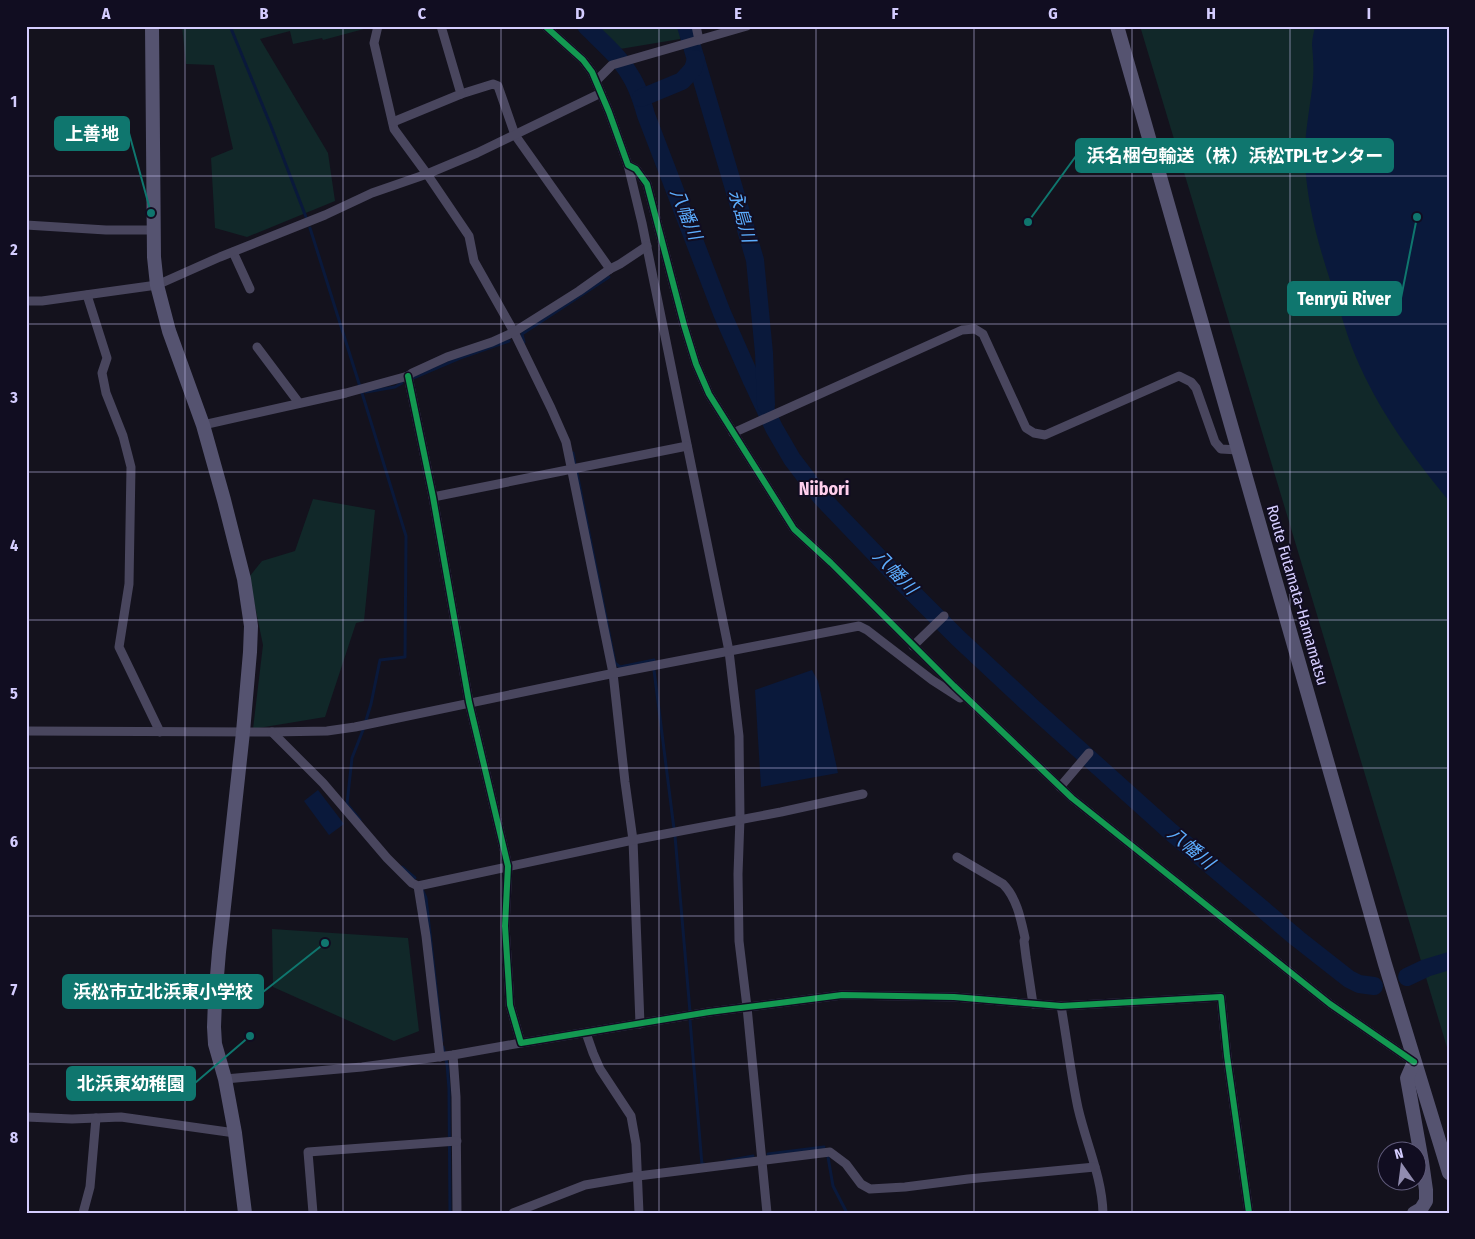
<svg xmlns="http://www.w3.org/2000/svg" width="1475" height="1239" font-family="'Fira Sans Condensed','Noto Sans JP',sans-serif">
<rect width="100%" height="100%" fill="#14121d"/>
<!-- green -->
<g fill="#112829">
<path d="M 182,26 L 375,26 L 323,40 L 322,38 L 293,44 L 290,31 L 260,39 L 328,153 L 335,201 L 247,237 L 215,228 L 211,158 L 233,149 L 214,65 L 186,64 Z"/>
<path d="M 598,26 L 680,26 L 680,39 L 620,49 Z"/>
<path d="M 1140,26 L 1318,26 L 1449,494 L 1449,1054 Z"/>
<path d="M 313,499 L 375,510 L 364,621 L 356,623 L 325,717 L 253,729 L 263,645 L 249,577 L 262,561 L 295,551 Z"/>
<path d="M 272,929 L 408,938 L 419,1031 L 394,1041 L 273,987 Z"/>
</g>
<!-- water -->
<g fill="#0a193b">
<path d="M 1315,26 L 1449,26 L 1449,501 C 1412,456 1378,410 1355,355 C 1345,331 1339,305 1330,280 C 1317,240 1305,196 1305,154 C 1305,128 1311,104 1313,79 C 1314,67 1313,56 1312,45 C 1312,39 1314,32 1315,26 Z"/>
<path d="M 812,670 L 818,681 L 838,773 L 761,787 L 755,690 Z"/>
<path d="M 318,790 L 344,824 L 329,835 L 304,801 Z"/>
</g>
<g fill="none" stroke-linecap="round" stroke-linejoin="round">
<!-- stream -->
<g stroke="#0a193b" stroke-width="3">
<path d="M 230,26 L 271,126 L 306,217"/>
<path d="M 310,228 L 362,393 L 406,536 L 405,657 L 380,660 L 371,704 L 363,730 L 352,758 L 347,804 L 360,820"/>
<path d="M 524,342 L 522,334 L 609,277"/>
<path d="M 413,378 L 460,358 L 509,341"/>
<path d="M 366,392 L 395,387 L 402,383"/>
<path d="M 573,453 L 575,465"/>
<path d="M 577,473 L 615,663 L 620,667 L 654,660"/>
<path d="M 654,670 L 674,829"/>
<path d="M 675,836 L 690,1012"/>
<path d="M 402,867 L 415,878"/>
<path d="M 422,889 L 426,898 L 442,1041"/>
<path d="M 690,1020 L 702,1165 L 704,1164"/>
<path d="M 443,1047 L 447,1064 L 449,1089 L 450,1213"/>
<path d="M 768,1154 L 824,1147"/>
<path d="M 828,1157 L 833,1186 L 847,1213"/>
<path d="M 727,1161 L 753,1156"/>
</g>
<!-- river -->
<g stroke="#0a193b" stroke-width="18">
<path d="M 586,26 C 602,42 619,56 630,75 C 638,87 642,101 646,115 L 722,313 L 752,381 L 774,428 L 792,459 L 821,497 L 908,588 L 958,638 L 1032,707 L 1171,832 L 1298,939 L 1349,979 L 1359,984 L 1374,986"/>
<path d="M 686,26 L 755,260 L 764,353 L 766,405"/>
<path d="M 641,98 L 682,81 L 693,69 L 696,59"/>
<path d="M 1407,977 L 1426,968 L 1449,961"/>
</g>
<!-- street -->
<g stroke="#49465e" stroke-width="9">
<path d="M 378,26 L 374,43 L 394,129 L 427,174 L 469,236 L 474,261 L 514,332 L 551,408 L 566,442 L 613,673 L 625,782 L 633,840 L 640,1024"/>
<path d="M 545,26 L 583,60 L 592,72 L 609,112 L 628,165 L 636,169 L 647,184 L 684,325 L 696,364 L 709,394 L 794,529 L 831,563 L 954,686 L 1072,798 L 1330,1004 L 1414,1062"/>
<path d="M 696,26 L 699,40"/>
<path d="M 597,80 L 612,65 L 747,26"/>
<path d="M 461,94 L 493,84 L 498,86 L 515,135 L 610,269"/>
<path d="M 393,122 L 461,94 L 441,26"/>
<path d="M 628,165 L 642,223 L 729,651 L 739,736 L 740,818 L 738,874 L 739,941 L 747,1007 L 767,1213"/>
<path d="M 26,225 L 106,230 L 155,230"/>
<path d="M 233,252 L 250,289"/>
<path d="M 87,295 L 107,358 L 102,373 L 106,393 L 123,436 L 131,467 L 129,584 L 119,647 L 160,732"/>
<path d="M 26,301 L 42,301 L 157,285 L 220,257 L 325,215 L 372,193 L 427,174 L 477,153 L 601,93"/>
<path d="M 257,347 L 299,403"/>
<path d="M 408,376 L 433,497 L 469,702 L 508,866 L 505,926 L 509,988 L 510,1005 L 521,1043 L 709,1012 L 842,995 L 954,997 L 1061,1006 L 1221,997 L 1227,1056 L 1249,1213"/>
<path d="M 203,425 L 346,393 L 408,376 L 412,373 L 447,357 L 492,342 L 514,332 L 579,291 L 610,269 L 620,264 L 647,246"/>
<path d="M 733,433 L 962,330 L 975,329 L 983,334 L 1026,428 L 1034,433 L 1045,435 L 1179,376 L 1191,382 L 1196,388 L 1215,442 L 1221,449 L 1238,450"/>
<path d="M 433,497 L 687,446"/>
<path d="M 913,646 L 944,616"/>
<path d="M 26,731 L 272,732 L 327,731 L 355,727 L 605,675 L 859,626 L 867,630 L 932,680 L 960,698"/>
<path d="M 272,732 L 323,783 L 387,858 L 412,883 L 418,886 L 633,840 L 781,812 L 863,794"/>
<path d="M 1060,787 L 1089,753"/>
<path d="M 957,857 L 1003,884 C 1017,898 1021,920 1025,938 L 1024,941 L 1026,957 L 1033,1004"/>
<path d="M 418,886 L 426,936 L 440,1057"/>
<path d="M 1061,1006 C 1067,1040 1071,1075 1078,1108 C 1086,1143 1102,1177 1103,1213"/>
<path d="M 586,1033 L 593,1053 L 600,1069 L 631,1116 L 636,1144 L 639,1213"/>
<path d="M 453,1055 L 456,1097 L 457,1213"/>
<path d="M 225,1079 L 362,1067 L 453,1055 L 521,1043"/>
<path d="M 26,1117 L 72,1119 L 121,1117 L 235,1133"/>
<path d="M 83,1213 L 90,1187 L 96,1118"/>
<path d="M 313,1213 L 308,1152 L 457,1141"/>
<path d="M 513,1213 L 585,1185 L 638,1176 L 830,1152 L 846,1164 L 861,1184 L 870,1189 L 905,1187 L 968,1179 L 1095,1167"/>
</g>
<!-- secondary -->
<g stroke="#555370" stroke-width="14">
<path d="M 152,26 L 154,257 L 157,285 L 169,331 L 203,425 L 224,500 L 244,579 L 251,626 L 250,652 L 243,732 L 219,952 L 215,1000 L 214,1027 L 215,1044 L 225,1079 L 235,1133 L 245,1213"/>
<path d="M 1117,26 L 1385,964 L 1449,1173"/>
<path d="M 1414,1213 L 1421,1209 L 1426,1201 L 1426,1190 L 1422,1162 L 1407,1078 L 1414,1062"/>
</g>
<!-- cycleway casing -->
<g stroke="#110d21" stroke-width="9">
<g id="cycleway">
<path d="M 545,26 L 583,60 L 592,72 L 609,112 L 628,165 L 636,169 L 647,184 L 684,325 L 696,364 L 709,394 L 794,529 L 831,563 L 954,686 L 1072,798 L 1330,1004 L 1414,1062"/>
<path d="M 408,376 L 433,497 L 469,702 L 508,866 L 505,926 L 509,988 L 510,1005 L 521,1043 L 709,1012 L 842,995 L 954,997 L 1061,1006 L 1221,997 L 1227,1056 L 1249,1213"/>
</g>
</g>
<!-- cycleway -->
<use href="#cycleway" stroke="#139951" stroke-width="6"/>
</g>
<!-- grid -->
<path fill="none" stroke="#d5cdff" stroke-width="1" stroke-opacity="0.55" d="M 185,26 L 185,1213M 343,26 L 343,1213M 501,26 L 501,1213M 659,26 L 659,1213M 816,26 L 816,1213M 974,26 L 974,1213M 1132,26 L 1132,1213M 1290,26 L 1290,1213M 26,176 L 1449,176M 26,324 L 1449,324M 26,472 L 1449,472M 26,620 L 1449,620M 26,768 L 1449,768M 26,916 L 1449,916M 26,1064 L 1449,1064"/>
<g text-anchor="middle" stroke-width="4" stroke-linejoin="round" paint-order="stroke">
<!-- street labels -->
<g font-size="16" fill="#d5cdff" stroke="#110d21">
<text transform="translate(1298 595) rotate(74)" y="6">Route Futamata-Hamamatsu</text>
</g>
<!-- water labels -->
<g font-size="18" font-style="italic" fill="#5cadfe" stroke="#110d21">
<text transform="translate(686 214) rotate(68)" y="6">八幡川</text>
<text transform="translate(742 216) rotate(74)" y="6">永島川</text>
<text transform="translate(895 572) rotate(46)" y="6">八幡川</text>
<text transform="translate(1191 848) rotate(40)" y="6">八幡川</text>
</g>
<!-- neighbourhood labels -->
<g font-size="18" font-weight="bold" fill="#ffcfec" stroke="#110d21">
<text x="824" y="495">Niibori</text>
</g>
</g>
<!-- callouts -->
<path fill="none" stroke="#0f766e" stroke-width="2" d="M151 213L129 133M1028 222L1076 156M1417 217L1401 298M325 943L263 992M250 1036L195 1083"/>
<g fill="#0f766e" stroke="#110d21" stroke-width="2">
<circle cx="151" cy="213" r="5"/>
<circle cx="1028" cy="222" r="5"/>
<circle cx="1417" cy="217" r="5"/>
<circle cx="325" cy="943" r="5"/>
<circle cx="250" cy="1036" r="5"/>
</g>
<g fill="#0f766e" stroke="#0f766e" stroke-width="2">
<rect x="55" y="117" width="74" height="33" rx="5"/>
<rect x="1076" y="139" width="317" height="33" rx="5"/>
<rect x="1288" y="282" width="113" height="33" rx="5"/>
<rect x="63" y="975" width="200" height="33" rx="5"/>
<rect x="67" y="1067" width="128" height="33" rx="5"/>
</g>
<g font-size="18" text-anchor="middle" font-weight="bold" fill="#fff">
<text x="92" y="140">上善地</text>
<text x="1235" y="162">浜名梱包輸送（株）浜松TPLセンター</text>
<text x="1344" y="305">Tenryū River</text>
<text x="163" y="998">浜松市立北浜東小学校</text>
<text x="131" y="1090">北浜東幼稚園</text>
</g>
<!-- border -->
<rect width="1475" height="1239" fill="none" stroke="#110d21" stroke-width="55"/>
<!-- north arrow -->
<g transform="translate(1402 1166) rotate(346)"><circle r="24" fill="#110d21" stroke="#5f5a7a"/>
<path d="M0-4L9 19L0 12L-9 19Z" fill="#918cb0"/>
<text y="-8" font-size="14" font-weight="bold" text-anchor="middle" fill="#d5cdff">N</text>
</g>
<rect x="28" y="28" width="1420" height="1184" fill="none" stroke="#d5cdff" stroke-width="2"/>
<g font-size="16" text-anchor="middle" font-weight="bold" fill="#d5cdff">
<text x="106" y="19">A</text>
<text x="264" y="19">B</text>
<text x="422" y="19">C</text>
<text x="580" y="19">D</text>
<text x="738" y="19">E</text>
<text x="895" y="19">F</text>
<text x="1053" y="19">G</text>
<text x="1211" y="19">H</text>
<text x="1369" y="19">I</text>
<text x="14" y="107">1</text>
<text x="14" y="255">2</text>
<text x="14" y="403">3</text>
<text x="14" y="551">4</text>
<text x="14" y="699">5</text>
<text x="14" y="847">6</text>
<text x="14" y="995">7</text>
<text x="14" y="1143">8</text>
</g>
</svg>
